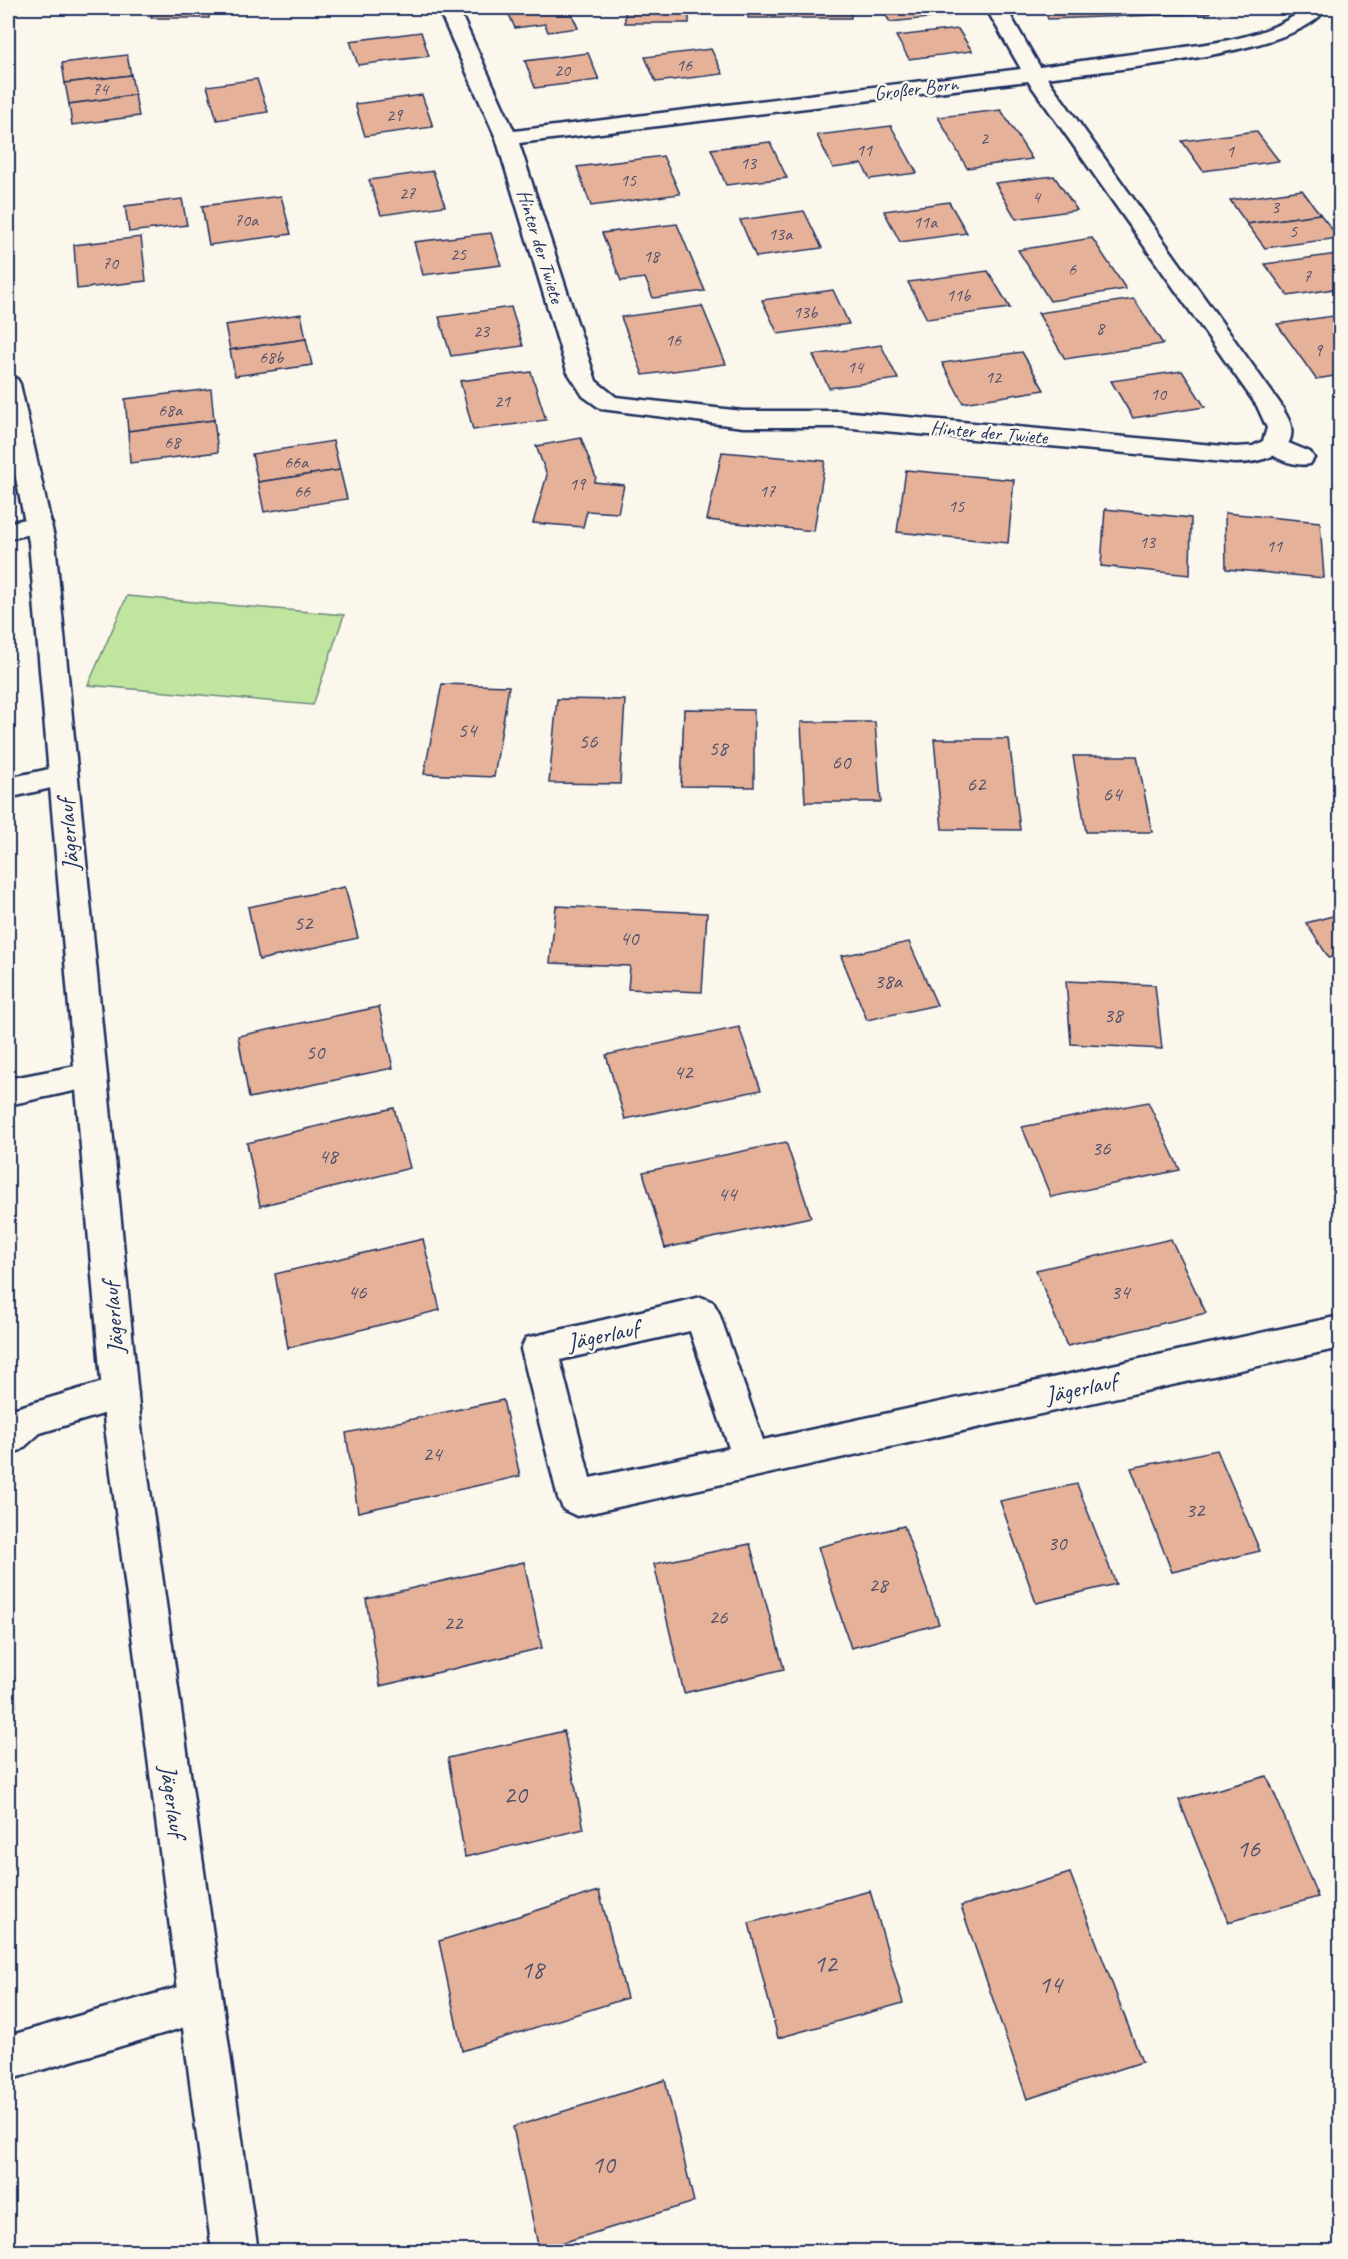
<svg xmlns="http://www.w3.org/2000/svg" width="1348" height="2259" font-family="Caveat,sans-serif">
<rect width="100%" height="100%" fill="#fbf7ec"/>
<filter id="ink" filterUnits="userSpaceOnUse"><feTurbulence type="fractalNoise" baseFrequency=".0167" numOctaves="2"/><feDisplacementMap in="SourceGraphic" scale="12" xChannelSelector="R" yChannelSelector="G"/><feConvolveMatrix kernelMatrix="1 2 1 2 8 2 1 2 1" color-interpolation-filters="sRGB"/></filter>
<g filter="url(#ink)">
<!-- green -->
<path fill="#c0e59f" stroke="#6e8a7e" stroke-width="1.5" d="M 127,596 L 344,615 L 313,705 L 88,685 Z"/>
<!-- building -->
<g fill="#e5b198" stroke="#1b2f5e" stroke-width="1.5">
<path d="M 121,8 L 211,8 L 209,18 L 151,18 L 153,12 L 120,13 Z"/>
<path d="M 506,8 L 569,8 L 578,28 L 548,32 L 545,24 L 515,28 Z"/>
<rect x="625" y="8" width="64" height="15"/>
<path d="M 748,8 L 850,8 L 851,18 L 748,18 Z"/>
<path d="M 881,8 L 942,8 L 948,16 L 890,22 Z"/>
<path d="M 1044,8 L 1207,8 L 1210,13 L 1048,19 Z"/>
<path d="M 958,29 L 972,51 L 909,59 L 896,36 Z"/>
<path d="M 421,32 L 429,56 L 358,65 L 350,41 Z"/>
<path d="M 711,49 L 723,74 L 656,82 L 645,57 Z"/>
<path d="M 588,53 L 599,80 L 535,88 L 525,61 Z"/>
<path d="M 127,55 L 131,75 L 65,83 L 62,63 Z"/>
<path d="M 131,75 L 135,95 L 69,104 L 65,83 Z"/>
<path d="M 257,79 L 268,112 L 217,120 L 207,86 Z"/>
<path d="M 135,95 L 139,116 L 72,125 L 69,104 Z"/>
<path d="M 422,95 L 433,127 L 365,136 L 355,104 Z"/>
<path d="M 1001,110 L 1032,159 L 967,168 L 938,117 Z"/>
<path d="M 891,126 L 917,173 L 870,179 L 862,164 L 833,168 L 817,135 Z"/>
<path d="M 1256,131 L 1279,161 L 1203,171 L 1182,141 Z"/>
<path d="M 770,142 L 787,178 L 726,185 L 711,149 Z"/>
<path d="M 663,156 L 680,194 L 591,206 L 577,167 Z"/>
<path d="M 433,171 L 445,206 L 381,215 L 369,180 Z"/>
<path d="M 1054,176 L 1077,210 L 1016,219 L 995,183 Z"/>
<path d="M 1302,190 L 1320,214 L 1247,224 L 1230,200 Z"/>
<path d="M 281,196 L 291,234 L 209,245 L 202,206 Z"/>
<path d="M 182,199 L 187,225 L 129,232 L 125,206 Z"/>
<path d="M 949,202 L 967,233 L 900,242 L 884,211 Z"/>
<path d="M 804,211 L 822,248 L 756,257 L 740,220 Z"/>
<path d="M 1320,214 L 1339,238 L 1265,248 L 1247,224 Z"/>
<path d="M 677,224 L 705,291 L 653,298 L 645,278 L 621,281 L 602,233 Z"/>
<path d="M 491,233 L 501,265 L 423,275 L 414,242 Z"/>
<path d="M 141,237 L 146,281 L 77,289 L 74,245 Z"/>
<path d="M 1092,238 L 1126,289 L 1050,301 L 1018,250 Z"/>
<path d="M 1337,254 L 1340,258 L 1340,288 L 1288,296 L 1265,264 Z"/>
<path d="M 988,271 L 1010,308 L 927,319 L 908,282 Z"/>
<path d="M 833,290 L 849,324 L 778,334 L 762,300 Z"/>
<path d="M 1134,299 L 1163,344 L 1065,359 L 1038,313 Z"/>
<path d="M 702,306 L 726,364 L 643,375 L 621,317 Z"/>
<path d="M 511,307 L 523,346 L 451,356 L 439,317 Z"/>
<path d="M 301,314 L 306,339 L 230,350 L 225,325 Z"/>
<path d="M 1340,315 L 1340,375 L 1316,379 L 1277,324 Z"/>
<path d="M 306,339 L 312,365 L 235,376 L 230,350 Z"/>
<path d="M 881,345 L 898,379 L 829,388 L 813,355 Z"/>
<path d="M 1022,352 L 1044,390 L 963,403 L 942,363 Z"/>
<path d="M 1182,371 L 1205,407 L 1133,418 L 1111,381 Z"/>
<path d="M 531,372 L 546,420 L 473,430 L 460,381 Z"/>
<path d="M 211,389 L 214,420 L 128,431 L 125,399 Z"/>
<path d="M 214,420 L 218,452 L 130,463 L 128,431 Z"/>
<path d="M 581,438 L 596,478 L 594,482 L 624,485 L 618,513 L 587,511 L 583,527 L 533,523 L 547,475 L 536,446 Z"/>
<path d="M 333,441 L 340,470 L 258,482 L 252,454 Z"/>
<path d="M 722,452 L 825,461 L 814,531 L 707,520 Z"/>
<path d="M 340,470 L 347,499 L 264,512 L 258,482 Z"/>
<path d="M 906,470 L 1014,480 L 1008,543 L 897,532 Z"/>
<path d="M 1105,509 L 1191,518 L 1190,575 L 1101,566 Z"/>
<path d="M 1225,513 L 1320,522 L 1324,578 L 1226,569 Z"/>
<path d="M 442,684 L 509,686 L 494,777 L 424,774 Z"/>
<path d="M 557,699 L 625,700 L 620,784 L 549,783 Z"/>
<path d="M 684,709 L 754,710 L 754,787 L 681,786 Z"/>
<path d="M 801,722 L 875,722 L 881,802 L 805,802 Z"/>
<path d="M 934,739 L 1009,739 L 1020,830 L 942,829 Z"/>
<path d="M 1073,756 L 1137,756 L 1152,832 L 1086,832 Z"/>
<path d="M 345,887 L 358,938 L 259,960 L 248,907 Z"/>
<path d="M 556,906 L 707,913 L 702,992 L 628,989 L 630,966 L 550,963 Z"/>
<path d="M 1340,914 L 1340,955 L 1329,958 L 1306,923 Z"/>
<path d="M 909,942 L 937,1005 L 867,1020 L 841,956 Z"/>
<path d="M 1066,981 L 1155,985 L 1162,1049 L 1071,1044 Z"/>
<path d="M 379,1007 L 393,1068 L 249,1098 L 238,1036 Z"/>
<path d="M 739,1027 L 761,1090 L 625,1119 L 606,1055 Z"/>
<path d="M 1148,1102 L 1180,1170 L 1051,1197 L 1022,1127 Z"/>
<path d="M 394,1108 L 410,1168 L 260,1206 L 247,1143 Z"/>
<path d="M 786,1142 L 811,1217 L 665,1248 L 643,1172 Z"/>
<path d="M 423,1239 L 440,1310 L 288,1348 L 275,1274 Z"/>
<path d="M 1171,1239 L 1206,1313 L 1067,1346 L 1036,1270 Z"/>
<path d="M 503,1400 L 520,1476 L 358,1512 L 346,1433 Z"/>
<path d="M 1217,1450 L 1260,1551 L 1172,1572 L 1131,1468 Z"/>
<path d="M 1077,1484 L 1116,1584 L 1036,1603 L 1000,1501 Z"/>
<path d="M 904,1526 L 939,1624 L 851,1648 L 818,1547 Z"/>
<path d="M 750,1544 L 784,1669 L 684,1693 L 654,1564 Z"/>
<path d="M 524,1562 L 542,1648 L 380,1686 L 366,1599 Z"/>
<path d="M 8,1607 L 16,1707 L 8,1709 Z"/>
<path d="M 564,1731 L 584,1829 L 465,1857 L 448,1758 Z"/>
<path d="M 1267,1776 L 1318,1897 L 1228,1922 L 1179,1800 Z"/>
<path d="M 1070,1873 L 1142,2062 L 1027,2099 L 961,1906 Z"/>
<path d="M 599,1891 L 627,1998 L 462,2051 L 439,1941 Z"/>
<path d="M 870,1891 L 903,2003 L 778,2038 L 749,1923 Z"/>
<path d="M 665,2080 L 694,2202 L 539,2250 L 513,2127 Z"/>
<path d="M 64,2244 L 64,2252 L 39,2252 Z"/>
</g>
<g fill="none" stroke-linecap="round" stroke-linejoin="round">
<!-- service casing -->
<g stroke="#1b2f5e" stroke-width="5">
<g id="service">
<path d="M 1274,437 L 1310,452 L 1314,458 L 1310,464 C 1295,467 1270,458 1262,445 L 1265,439 Z"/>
<path d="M 39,516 L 48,518 L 52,524 L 48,530 L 8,539 L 8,523 Z"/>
<path d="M 63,766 L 73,769 L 77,776 L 73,783 L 8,798 L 8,778 Z"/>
<path d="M 91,1063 L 102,1067 L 107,1076 L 102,1085 L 8,1105 L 8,1079 Z"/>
<path d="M 120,1377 L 133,1381 L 138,1393 L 133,1405 L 40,1433 L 21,1450 L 8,1455 L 8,1416 L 16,1408 Z"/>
<path d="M 200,1981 L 215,1988 L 222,2003 L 215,2018 L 8,2080 L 8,2036 Z"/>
</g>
</g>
<!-- minor casing -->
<g stroke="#1b2f5e" stroke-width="5">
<g id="minor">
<path d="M 438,8 L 458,8 L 514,131 L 1021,69 L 986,8 L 1006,8 L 1040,67 C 1079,61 1117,56 1155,51 C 1204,44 1265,41 1305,8 L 1326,8 C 1302,54 1100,71 1047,78 L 1281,405 C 1284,412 1290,420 1291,427 C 1296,456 1256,463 1235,463 L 841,427 L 743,427 L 601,409 L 583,396 L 567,371 L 496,138 ZM 1028,81 L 1257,406 L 1267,428 L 1263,441 L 1253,446 L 1235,447 L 841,411 L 743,411 L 616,397 L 596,381 L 519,143 Z"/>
<path d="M 8,377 L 17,379 L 20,384 L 55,542 L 141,1427 L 258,2252 L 212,2252 L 105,1427 L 29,542 L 8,439 Z"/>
<path d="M 701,1297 L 713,1302 L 719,1313 L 763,1440 L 1340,1316 L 1340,1348 L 577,1516 L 564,1510 L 558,1498 L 521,1349 L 526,1338 ZM 690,1331 L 729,1448 L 590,1478 L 560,1360 Z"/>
</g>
</g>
<!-- service -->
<use href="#service" fill="#fbf7ec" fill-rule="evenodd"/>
<!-- minor -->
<use href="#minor" fill="#fbf7ec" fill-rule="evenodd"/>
</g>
</g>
<g text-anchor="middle" stroke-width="5" stroke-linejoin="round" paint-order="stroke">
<!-- far-number labels -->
<g font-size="18" fill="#4e506c">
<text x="684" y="71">16</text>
<text x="562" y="76">20</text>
<text x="100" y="95">74</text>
<text x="394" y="121">29</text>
<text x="984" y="144">2</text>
<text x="864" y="156">11</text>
<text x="1230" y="157">1</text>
<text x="748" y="169">13</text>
<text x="628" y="186">15</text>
<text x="407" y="199">27</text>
<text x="1036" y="203">4</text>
<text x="1275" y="213">3</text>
<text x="246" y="226">70a</text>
<text x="925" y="228">11a</text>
<text x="1293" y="237">5</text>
<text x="780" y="240">13a</text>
<text x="458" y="260">25</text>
<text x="651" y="262">18</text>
<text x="110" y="269">70</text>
<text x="1072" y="275">6</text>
<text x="1307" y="282">7</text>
<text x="958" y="301">11b</text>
<text x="805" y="318">13b</text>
<text x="1100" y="334">8</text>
<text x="481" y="337">23</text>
<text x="673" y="346">16</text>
<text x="1318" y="356">9</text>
<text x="271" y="363">68b</text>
<text x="855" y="373">14</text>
<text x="993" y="383">12</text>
<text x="1158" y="400">10</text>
<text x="502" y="407">21</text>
<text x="170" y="416">68a</text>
<text x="172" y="448">68</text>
<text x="296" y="468">66a</text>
<text x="577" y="490">19</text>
<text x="302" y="497">66</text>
<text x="767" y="497">17</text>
<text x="956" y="512">15</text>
<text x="1147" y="548">13</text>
<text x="1274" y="552">11</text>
</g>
<!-- far-street labels -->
<g font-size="20" fill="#1b2f5e" stroke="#fbf7ec">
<text transform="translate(916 88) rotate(-7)" y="7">Großer Born</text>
<text transform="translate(541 246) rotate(73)" y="7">Hinter der Twiete</text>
<text transform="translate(989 432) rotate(5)" y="7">Hinter der Twiete</text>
</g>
<!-- number labels -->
<g font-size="21" fill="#4e506c">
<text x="467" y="737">54</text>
<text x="588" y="748">56</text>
<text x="718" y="755">58</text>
<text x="841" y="769">60</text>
<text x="976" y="791">62</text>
<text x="1112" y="801">64</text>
<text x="303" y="930">52</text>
<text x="629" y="945">40</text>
<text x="888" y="988">38a</text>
<text x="1113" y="1022">38</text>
<text x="315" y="1059">50</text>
<text x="683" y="1079">42</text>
<text x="1101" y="1155">36</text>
<text x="328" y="1163">48</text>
<text x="727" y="1201">44</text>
<text x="357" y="1299">46</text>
<text x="1120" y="1299">34</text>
<text x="432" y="1461">24</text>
<text x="1195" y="1517">32</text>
<text x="1057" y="1550">30</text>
<text x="878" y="1592">28</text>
<text x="718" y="1624">26</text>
<text x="453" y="1630">22</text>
</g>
<!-- street labels -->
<g font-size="24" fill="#1b2f5e" stroke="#fbf7ec">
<text transform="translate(68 835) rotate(-95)" y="8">Jägerlauf</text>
<text transform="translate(113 1318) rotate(-95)" y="8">Jägerlauf</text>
<text transform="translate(603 1335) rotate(-12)" y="8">Jägerlauf</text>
<text transform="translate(1081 1388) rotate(-12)" y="8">Jägerlauf</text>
<text transform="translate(173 1801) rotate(82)" y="8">Jägerlauf</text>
</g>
<!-- near-number labels -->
<g font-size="26" fill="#4e506c">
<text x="515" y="1803">20</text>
<text x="1248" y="1857">16</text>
<text x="825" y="1972">12</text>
<text x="532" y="1978">18</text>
<text x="1050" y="1993">14</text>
<text x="603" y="2173">10</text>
</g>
</g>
<!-- margin -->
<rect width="1348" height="2259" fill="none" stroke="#fbf7ec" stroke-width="30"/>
<rect x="15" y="15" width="1318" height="2229" fill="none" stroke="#1b2f5e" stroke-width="2" filter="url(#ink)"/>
</svg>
